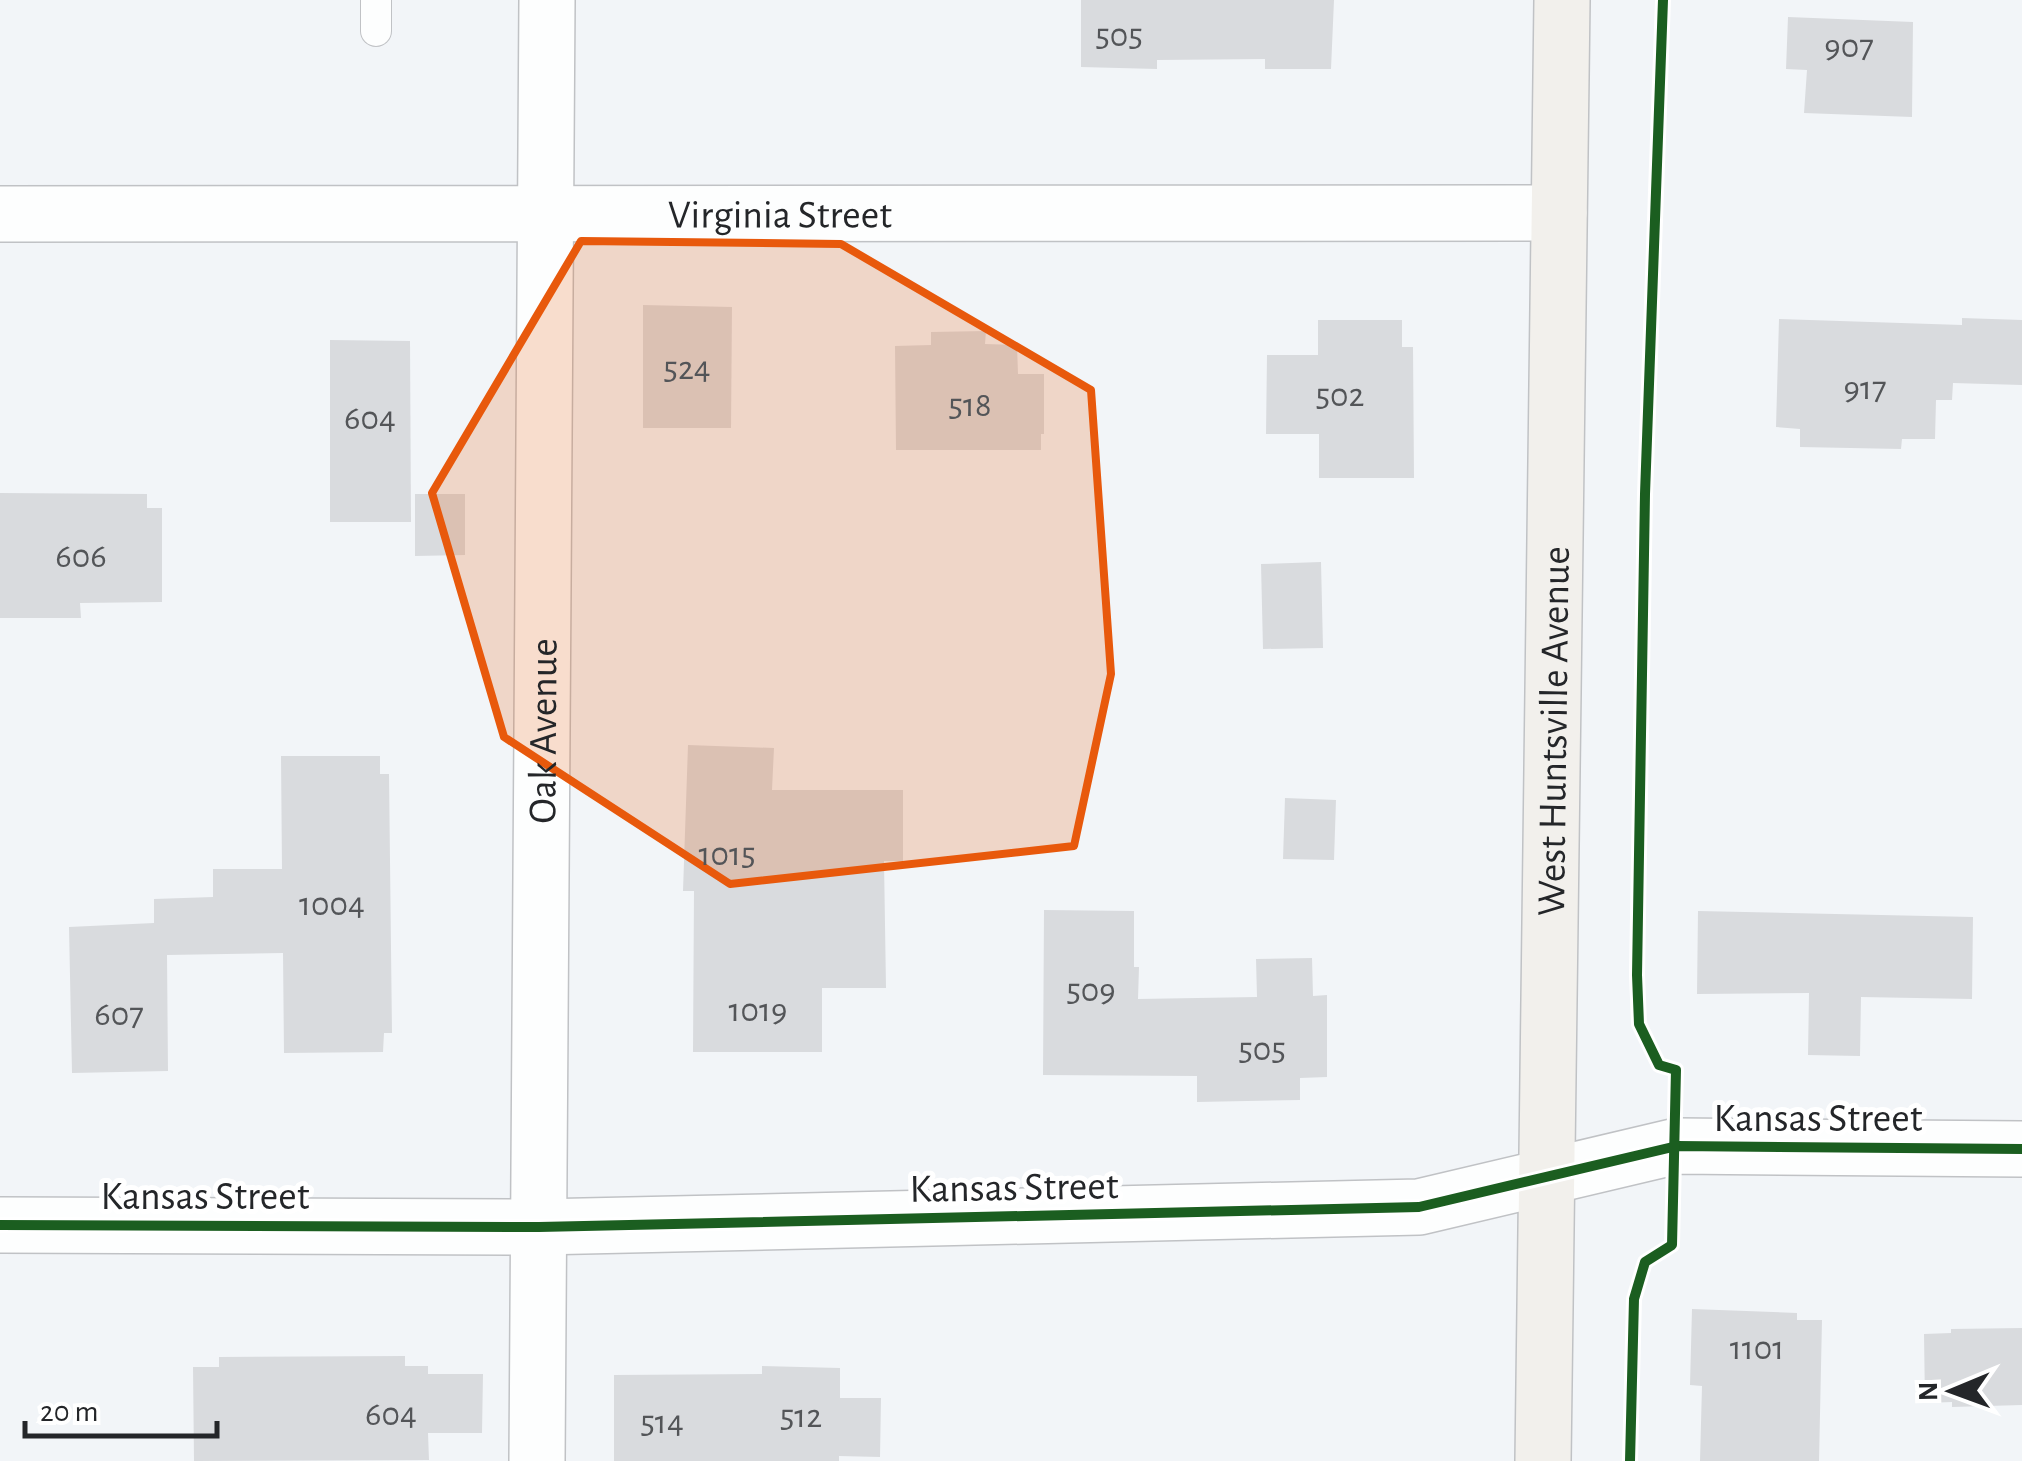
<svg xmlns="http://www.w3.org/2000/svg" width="2022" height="1461" font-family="'Alegreya Sans',sans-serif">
<rect width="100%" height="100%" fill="#f2f5f8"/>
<!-- building -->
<g fill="#d9dbde">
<path d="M 1081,0 L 1334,0 L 1331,69 L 1265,69 L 1265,59 L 1157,60 L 1157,69 L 1081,67 Z"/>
<path d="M 1788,17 L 1913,22 L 1912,117 L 1804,113 L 1807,70 L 1786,69 Z"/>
<path d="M 643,305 L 732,307 L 731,428 L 643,428 Z"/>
<path d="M 1962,318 L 2022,320 L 2022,385 L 1953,383 L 1952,400 L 1936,400 L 1935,439 L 1902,439 L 1901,449 L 1800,447 L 1800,429 L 1776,427 L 1779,319 L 1962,325 Z"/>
<path d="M 1318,320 L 1402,320 L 1402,347 L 1413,347 L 1414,478 L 1319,478 L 1319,434 L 1266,434 L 1267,355 L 1318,355 Z"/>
<path d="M 986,331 L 985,344 L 1017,345 L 1018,374 L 1044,374 L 1044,434 L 1041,434 L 1041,450 L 896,450 L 895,346 L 931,345 L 931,332 Z"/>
<path d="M 330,340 L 410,341 L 411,522 L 330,522 Z"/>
<path d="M 0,493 L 147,494 L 147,508 L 162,508 L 162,602 L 80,603 L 81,618 L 0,618 Z"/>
<path d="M 415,494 L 465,494 L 465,555 L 415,556 Z"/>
<path d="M 1321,562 L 1323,648 L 1263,649 L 1261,564 Z"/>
<path d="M 688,745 L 774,748 L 772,790 L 903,790 L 903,861 L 884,861 L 886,988 L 822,988 L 822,1052 L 693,1052 L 694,891 L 683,891 Z"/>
<path d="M 281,756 L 380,756 L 380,774 L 389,774 L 392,1033 L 384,1033 L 383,1052 L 284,1053 L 283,953 L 167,955 L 168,1071 L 72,1073 L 69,927 L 154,923 L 154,899 L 213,897 L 213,869 L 282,869 Z"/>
<path d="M 1285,798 L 1336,800 L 1334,860 L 1283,859 Z"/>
<path d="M 1044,910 L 1134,911 L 1134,967 L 1139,967 L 1138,999 L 1257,997 L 1256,959 L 1312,958 L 1313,996 L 1327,995 L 1327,1077 L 1300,1078 L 1300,1100 L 1197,1102 L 1197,1076 L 1043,1075 Z"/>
<path d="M 1698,911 L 1973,917 L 1972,999 L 1861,997 L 1860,1056 L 1808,1055 L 1809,993 L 1697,994 Z"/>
<path d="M 1692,1309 L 1797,1313 L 1797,1320 L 1822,1320 L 1819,1461 L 1700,1461 L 1702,1386 L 1690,1385 Z"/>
<path d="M 2022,1328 L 2022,1405 L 1952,1407 L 1952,1402 L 1925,1403 L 1924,1334 L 1951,1333 L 1951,1329 Z"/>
<path d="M 405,1356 L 405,1366 L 428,1366 L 428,1374 L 483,1374 L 482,1433 L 428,1433 L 429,1460 L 194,1461 L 193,1367 L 219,1367 L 219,1357 Z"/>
<path d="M 762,1366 L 840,1368 L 840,1398 L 881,1398 L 880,1457 L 839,1456 L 839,1461 L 614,1461 L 614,1375 L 762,1374 Z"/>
</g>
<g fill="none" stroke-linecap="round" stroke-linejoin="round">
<!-- service casing -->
<g stroke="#c0c2c5" stroke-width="32">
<path id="service" d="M 376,31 L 376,0"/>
</g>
<!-- minor casing -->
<g stroke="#c0c2c5" stroke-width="58">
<g id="minor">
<path id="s1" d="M 0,214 L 1559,213"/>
<path d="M 0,1225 L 539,1227 L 1419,1207 L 1677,1146 L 2022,1149"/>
<path id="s2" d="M 537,1461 L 547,0"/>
</g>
</g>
<!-- secondary casing -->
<g stroke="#c0c2c5" stroke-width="58">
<g id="secondary">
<path id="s3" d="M 1543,1461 L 1562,0"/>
</g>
</g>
<!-- service -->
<use href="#service" stroke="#fdfefe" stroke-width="30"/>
<!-- minor -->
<use href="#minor" stroke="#fdfefe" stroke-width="55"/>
<!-- secondary -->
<use href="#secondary" stroke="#f2f0ec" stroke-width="55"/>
<!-- cycleway casing -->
<g stroke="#fff" stroke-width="16">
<g id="cycleway">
<path d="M 0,1225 L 539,1227 L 1419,1207 L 1677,1146 L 2022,1149"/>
<path d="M 1630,1461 L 1634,1299 L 1645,1262 L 1672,1245 L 1676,1070 L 1659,1065 L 1639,1024 L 1637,975 L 1645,494 L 1663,0"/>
</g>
</g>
<!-- cycleway -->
<use href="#cycleway" stroke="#1b5e20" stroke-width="10"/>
</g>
<!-- marked area -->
<path fill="#e8590c" fill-opacity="0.2" stroke="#e8590c" stroke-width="8" stroke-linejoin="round" d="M 581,241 L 841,244 L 1091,390 L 1111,674 L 1074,846 L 730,884 L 504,737 L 432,493 Z"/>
<g text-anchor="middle" stroke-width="10" stroke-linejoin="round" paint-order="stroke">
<!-- number labels -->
<g font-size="35" fill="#535558">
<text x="1119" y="46">505</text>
<text x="1849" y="57">907</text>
<text x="687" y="379">524</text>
<text x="1865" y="399">917</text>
<text x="1340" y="406">502</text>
<text x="970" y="416">518</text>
<text x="370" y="429">604</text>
<text x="81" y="567">606</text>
<text x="727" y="865">1015</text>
<text x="332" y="915">1004</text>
<text x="1091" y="1001">509</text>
<text x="758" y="1021">1019</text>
<text x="119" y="1025">607</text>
<text x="1262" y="1060">505</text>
<text x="1757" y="1359">1101</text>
<text x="391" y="1425">604</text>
<text x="801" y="1427">512</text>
<text x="662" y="1433">514</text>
</g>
<!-- street labels -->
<g font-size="40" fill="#242629" stroke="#fff">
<text dy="14" stroke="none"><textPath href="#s1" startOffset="780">Virginia Street</textPath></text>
<text dy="14" stroke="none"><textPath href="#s2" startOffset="730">Oak Avenue</textPath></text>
<text dy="14" stroke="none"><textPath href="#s3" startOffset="730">West Huntsville Avenue</textPath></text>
<text x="1818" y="1131">Kansas Street</text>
<text transform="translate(1014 1186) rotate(-1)" y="14">Kansas Street</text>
<text x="205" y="1209">Kansas Street</text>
</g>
</g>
<!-- north arrow -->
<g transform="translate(1952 1391) rotate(269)" stroke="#ffffff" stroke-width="8" paint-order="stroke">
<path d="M0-8L18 38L0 25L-18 38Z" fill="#242629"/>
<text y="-15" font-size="28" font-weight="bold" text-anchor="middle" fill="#242629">N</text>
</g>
<!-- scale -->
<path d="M25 1421v15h192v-15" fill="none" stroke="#242629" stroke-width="5"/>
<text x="40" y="1421" font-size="30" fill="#242629" stroke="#ffffff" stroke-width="8" paint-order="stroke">20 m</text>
</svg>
